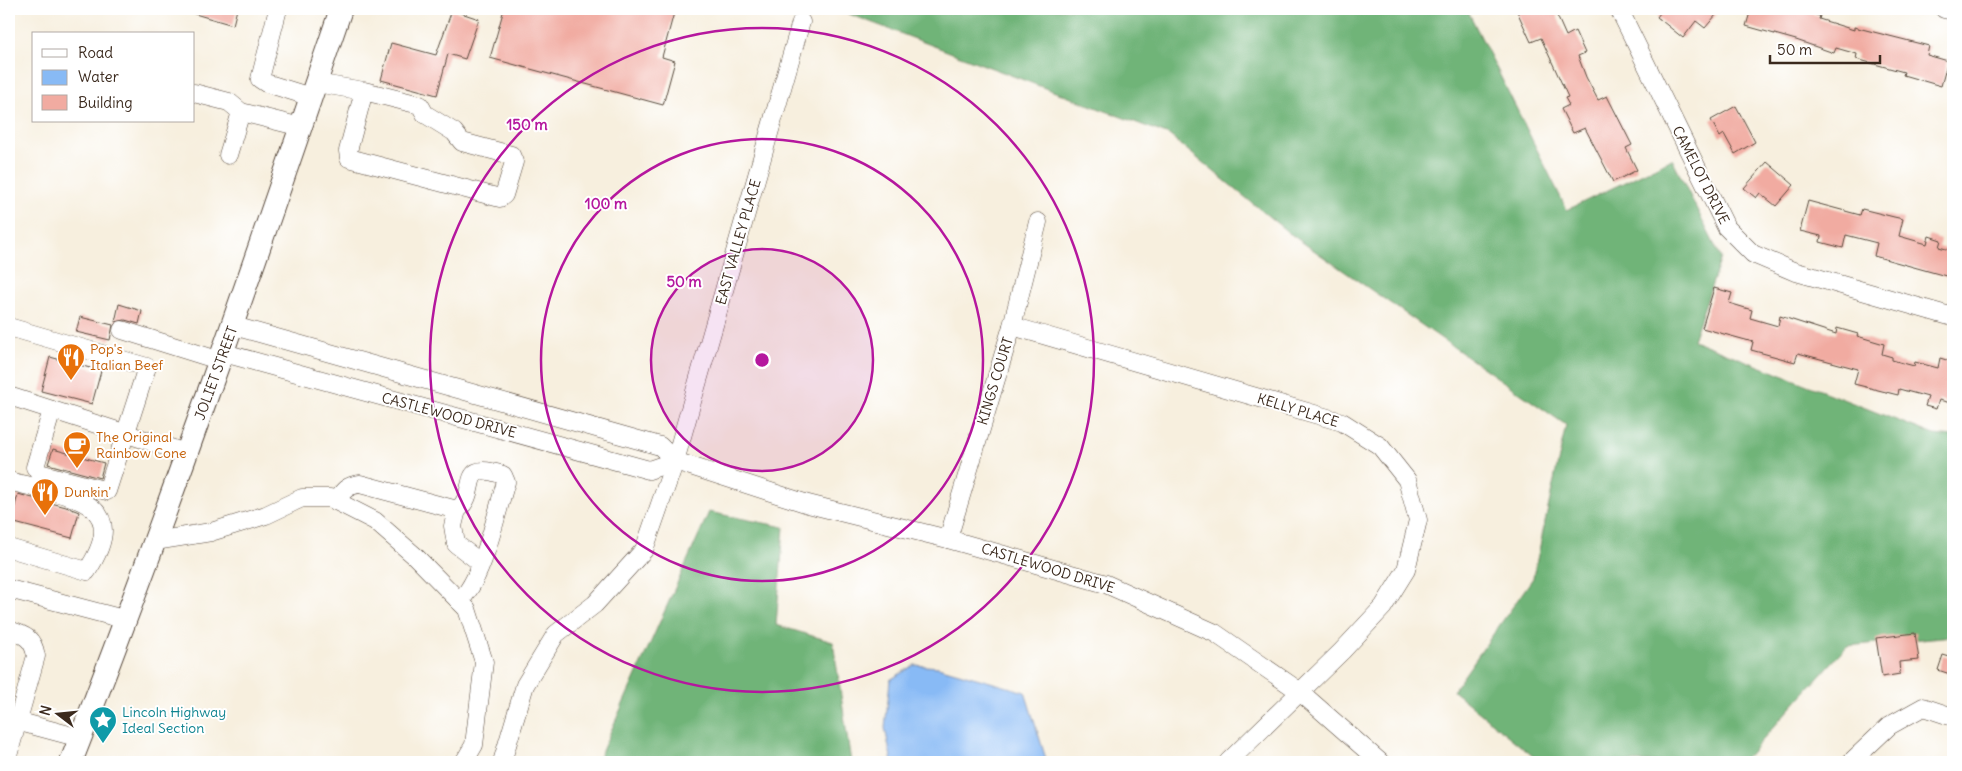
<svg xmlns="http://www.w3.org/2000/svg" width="1962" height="771" font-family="Delius,sans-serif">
<rect width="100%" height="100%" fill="#fff"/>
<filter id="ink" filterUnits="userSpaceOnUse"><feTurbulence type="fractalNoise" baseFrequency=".02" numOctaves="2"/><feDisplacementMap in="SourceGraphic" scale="10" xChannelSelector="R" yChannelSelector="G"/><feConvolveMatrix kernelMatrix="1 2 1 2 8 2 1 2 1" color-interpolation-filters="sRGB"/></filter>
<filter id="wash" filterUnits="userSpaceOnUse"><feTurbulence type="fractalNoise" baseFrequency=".0096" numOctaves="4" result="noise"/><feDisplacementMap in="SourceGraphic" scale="20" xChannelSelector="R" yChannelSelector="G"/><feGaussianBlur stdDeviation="1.12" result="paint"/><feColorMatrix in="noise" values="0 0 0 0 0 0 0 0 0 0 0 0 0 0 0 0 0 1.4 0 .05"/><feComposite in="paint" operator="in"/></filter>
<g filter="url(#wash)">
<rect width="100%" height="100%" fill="#f7efde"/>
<!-- forest -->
<g fill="#70b478" stroke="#566f4b">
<path d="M 836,9 L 1467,9 L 1567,210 L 1672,159 L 1721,258 L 1693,340 L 1934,435 L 1953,437 L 1953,636 L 1847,646 L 1742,762 L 1540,762 L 1453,691 L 1533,578 L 1566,425 L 1289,233 L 1169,135 Z"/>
<path d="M 709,512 L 784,527 L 776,625 L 833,642 L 851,762 L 597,762 Z"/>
</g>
<!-- water -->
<path fill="#88baf5" stroke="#62728a" d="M 914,665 L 938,667 L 1025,692 L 1047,762 L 892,762 L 885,728 L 890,680 Z"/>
<g id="blocks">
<!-- building -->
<g fill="#f1aba1">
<path d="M 189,9 L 237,9 L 233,25 L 188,12 Z"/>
<path d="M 504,9 L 675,9 L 662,57 L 675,61 L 663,105 L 490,58 Z"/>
<path d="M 1516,9 L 1554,9 L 1566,36 L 1575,31 L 1585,53 L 1578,56 L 1586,77 L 1598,100 L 1607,96 L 1632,145 L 1626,148 L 1637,170 L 1613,182 L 1585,128 L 1573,133 L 1561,109 L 1569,105 L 1565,98 L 1568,97 L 1541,38 L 1531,42 Z"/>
<path d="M 1663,9 L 1709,9 L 1716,15 L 1705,28 L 1696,21 L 1683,38 L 1657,17 Z"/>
<path d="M 1751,9 L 1796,9 L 1820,16 L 1819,19 L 1854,30 L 1854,27 L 1929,46 L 1927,55 L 1948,61 L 1941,86 L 1903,75 L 1904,72 L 1856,59 L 1857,54 L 1836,48 L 1834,53 L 1796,40 L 1746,26 Z"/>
<path d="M 452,10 L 479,19 L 465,59 L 448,54 L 437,95 L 381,80 L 391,43 L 436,55 Z"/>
<path d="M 1736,106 L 1755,142 L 1735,154 L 1724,134 L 1720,137 L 1711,120 Z"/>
<path d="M 1767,162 L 1794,185 L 1776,206 L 1760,193 L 1756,198 L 1744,188 Z"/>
<path d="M 1808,201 L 1860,215 L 1862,209 L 1894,217 L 1903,219 L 1899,236 L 1927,244 L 1929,236 L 1941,240 L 1939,247 L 1953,251 L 1946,276 L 1874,256 L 1877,243 L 1846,235 L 1843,248 L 1820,242 L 1821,236 L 1800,231 Z"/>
<path d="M 1714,288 L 1732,293 L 1729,303 L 1752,310 L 1750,318 L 1778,326 L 1780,316 L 1836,334 L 1837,328 L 1858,334 L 1857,336 L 1884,344 L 1882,354 L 1892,357 L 1892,360 L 1914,366 L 1915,362 L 1938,368 L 1940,358 L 1953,362 L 1953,394 L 1951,403 L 1939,400 L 1936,409 L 1925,406 L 1928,397 L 1899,389 L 1898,395 L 1854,384 L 1858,369 L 1798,353 L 1795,362 L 1751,350 L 1753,342 L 1702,328 Z"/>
<path d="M 119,304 L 142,311 L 139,324 L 125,320 L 115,322 Z"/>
<path d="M 80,317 L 113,325 L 110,340 L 76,332 Z"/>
<path d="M 50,357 L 101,371 L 92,404 L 41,391 Z"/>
<path d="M 53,449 L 104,463 L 100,478 L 48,464 Z"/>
<path d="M 18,494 L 66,507 L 79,512 L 72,538 L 11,522 Z"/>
<path d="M 1915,633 L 1919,660 L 1899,662 L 1900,674 L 1882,677 L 1876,638 Z"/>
<path d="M 1943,655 L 1953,658 L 1953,675 L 1938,670 Z"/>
</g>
</g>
</g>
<g filter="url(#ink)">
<use href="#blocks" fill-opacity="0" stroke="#57483b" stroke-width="1"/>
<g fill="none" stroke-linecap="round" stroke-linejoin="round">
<!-- minor casing -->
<g stroke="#57483b" stroke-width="19">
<g id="minor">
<path d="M 278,9 L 260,79 L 266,83 L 311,97"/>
<path d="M 1619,9 L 1726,227 L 1753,254 L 1793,271 L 1953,317"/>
<path d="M 1944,9 L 1953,11"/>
<path d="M 316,83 L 364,91 L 348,151 L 349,158 L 500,198 L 504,195 L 514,162 L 511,155 L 462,142 L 454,132 L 425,114 L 420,105 L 364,91"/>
<path d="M 194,93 L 229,102 L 241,112 L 301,127"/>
<path d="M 228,155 L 241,112"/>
<path d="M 234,326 L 660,446 L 675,461 L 808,504 L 948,539 L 1106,584 L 1215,633 L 1299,691 L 1380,762"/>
<path d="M 1012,326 L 1342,422 L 1380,446 L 1407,480 L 1418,520 L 1406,570 L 1383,607 L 1342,651 L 1228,762"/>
<path d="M 9,327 L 147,367 L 107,491 L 39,473 L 35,467 L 52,410"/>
<path d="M 122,330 L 221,361"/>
<path d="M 224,353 L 649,470 L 675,461"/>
<path d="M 9,396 L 186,453"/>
<path d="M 9,481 C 62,496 136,497 87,571 L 9,548"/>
<path d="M 336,501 C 343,491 347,485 360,484 L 457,510 C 481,492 456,459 503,475 L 506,482 C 496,513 483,581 459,601"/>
<path d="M 457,510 L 453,526 L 456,544 L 481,563"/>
<path d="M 948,539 L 1012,326 L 1038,222"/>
<path d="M 155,541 L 211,532 L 266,515 L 302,498 L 330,498 L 375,521 L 415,556 L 467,609 L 484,662 L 474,745 L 464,762"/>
<path d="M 9,589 L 127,620"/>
<path d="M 9,630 C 25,635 33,638 36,656 L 9,752"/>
<path d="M 9,719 L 80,738"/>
<path d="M 502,762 L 525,685 L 556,634 L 595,604 L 644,550 L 675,461 L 801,22"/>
<path d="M 1851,762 L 1889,726 L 1923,707 L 1953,717"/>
</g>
</g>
<!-- major casing -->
<g stroke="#57483b" stroke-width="24">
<path id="major" d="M 71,762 C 168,514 255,262 341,9"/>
</g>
<!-- minor -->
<use href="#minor" stroke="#fff" stroke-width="18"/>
<!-- major -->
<use href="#major" stroke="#fff" stroke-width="22"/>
</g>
</g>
<!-- distance rings -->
<circle cx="762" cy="360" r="111" fill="#b5179e" fill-opacity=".12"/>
<g fill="none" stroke="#b5179e" stroke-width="2.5">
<circle cx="762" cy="360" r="111"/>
<circle cx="762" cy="360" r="221"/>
<circle cx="762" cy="360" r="332"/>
</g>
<!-- icons -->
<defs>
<g id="restaurant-pin" transform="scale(1.4375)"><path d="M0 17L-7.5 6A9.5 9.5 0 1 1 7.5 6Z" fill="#e8710a" stroke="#fff"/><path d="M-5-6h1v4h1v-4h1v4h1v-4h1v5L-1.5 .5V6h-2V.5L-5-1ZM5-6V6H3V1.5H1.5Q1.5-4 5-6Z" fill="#fff"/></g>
<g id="cafe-pin" transform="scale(1.4375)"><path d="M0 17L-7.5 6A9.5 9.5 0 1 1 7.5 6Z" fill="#e8710a" stroke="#fff"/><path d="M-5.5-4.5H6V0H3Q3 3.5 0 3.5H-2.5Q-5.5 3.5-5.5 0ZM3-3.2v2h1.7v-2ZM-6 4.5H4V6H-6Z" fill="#fff"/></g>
<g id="sight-pin" transform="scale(1.4375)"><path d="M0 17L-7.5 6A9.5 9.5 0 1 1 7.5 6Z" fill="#0f9aa8" stroke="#fff"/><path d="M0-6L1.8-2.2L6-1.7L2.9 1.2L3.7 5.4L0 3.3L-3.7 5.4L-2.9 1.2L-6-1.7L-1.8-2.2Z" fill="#fff"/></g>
</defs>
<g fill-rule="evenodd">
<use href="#restaurant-pin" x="71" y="357"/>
<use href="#cafe-pin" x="77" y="445"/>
<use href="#restaurant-pin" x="45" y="492"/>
<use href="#sight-pin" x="103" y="720"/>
</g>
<g text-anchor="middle" stroke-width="4" stroke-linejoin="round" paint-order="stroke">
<!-- street labels -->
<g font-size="14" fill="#3b2a1e" stroke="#fff">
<text transform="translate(1701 175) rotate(63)" y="5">CAMELOT DRIVE</text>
<text transform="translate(738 242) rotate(-74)" y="5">EAST VALLEY PLACE</text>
<text transform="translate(216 373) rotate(-70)" y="5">JOLIET STREET</text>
<text transform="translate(995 381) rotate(-73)" y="5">KINGS COURT</text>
<text transform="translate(1298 410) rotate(17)" y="5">KELLY PLACE</text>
<text transform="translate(449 415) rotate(15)" y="5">CASTLEWOOD DRIVE</text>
<text transform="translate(1048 568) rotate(17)" y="5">CASTLEWOOD DRIVE</text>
</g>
<!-- food labels -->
<g font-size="14" fill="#c56008" stroke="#fff" text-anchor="start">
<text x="90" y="354">Pop's<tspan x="90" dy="16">Italian Beef</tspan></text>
<text x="96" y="442">The Original<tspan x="96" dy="16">Rainbow Cone</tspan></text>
<text x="64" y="497">Dunkin'</text>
</g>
<!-- culture labels -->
<g font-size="14" fill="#0d838f" stroke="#fff" text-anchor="start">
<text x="122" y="717">Lincoln Highway<tspan x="122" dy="16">Ideal Section</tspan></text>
</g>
</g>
<circle cx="762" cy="360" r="8" fill="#b5179e" stroke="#fff" stroke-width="2.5"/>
<g font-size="15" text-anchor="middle" font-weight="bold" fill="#b5179e" stroke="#fff" stroke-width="4" stroke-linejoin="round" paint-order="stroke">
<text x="527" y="130">150 m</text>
<text x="606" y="209">100 m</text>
<text x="684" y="287">50 m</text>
</g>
<!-- margin -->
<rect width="1962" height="771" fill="none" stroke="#fff" stroke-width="30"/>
<!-- legend -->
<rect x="32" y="32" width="162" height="90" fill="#ffffff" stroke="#b1aaa5"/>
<rect x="42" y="49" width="25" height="8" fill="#ffffff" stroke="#b1aaa5"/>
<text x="78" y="58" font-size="15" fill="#3b2a1e">Road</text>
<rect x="42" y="70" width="25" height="15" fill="#88baf5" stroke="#b1aaa5"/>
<text x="78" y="82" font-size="15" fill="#3b2a1e">Water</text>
<rect x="42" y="95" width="25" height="15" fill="#f1aba1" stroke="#b1aaa5"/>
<text x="78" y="108" font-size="15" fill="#3b2a1e">Building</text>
<!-- north arrow -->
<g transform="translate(58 714) rotate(286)" stroke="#ffffff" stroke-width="4" paint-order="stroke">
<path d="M0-4L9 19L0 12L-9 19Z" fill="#3b2a1e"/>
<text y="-8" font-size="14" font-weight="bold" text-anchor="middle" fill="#3b2a1e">N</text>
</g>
<!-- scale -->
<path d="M1770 55v8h110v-8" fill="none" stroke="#3b2a1e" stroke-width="2.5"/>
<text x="1777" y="55" font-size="15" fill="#3b2a1e" stroke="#ffffff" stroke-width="4" paint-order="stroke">50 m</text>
</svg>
